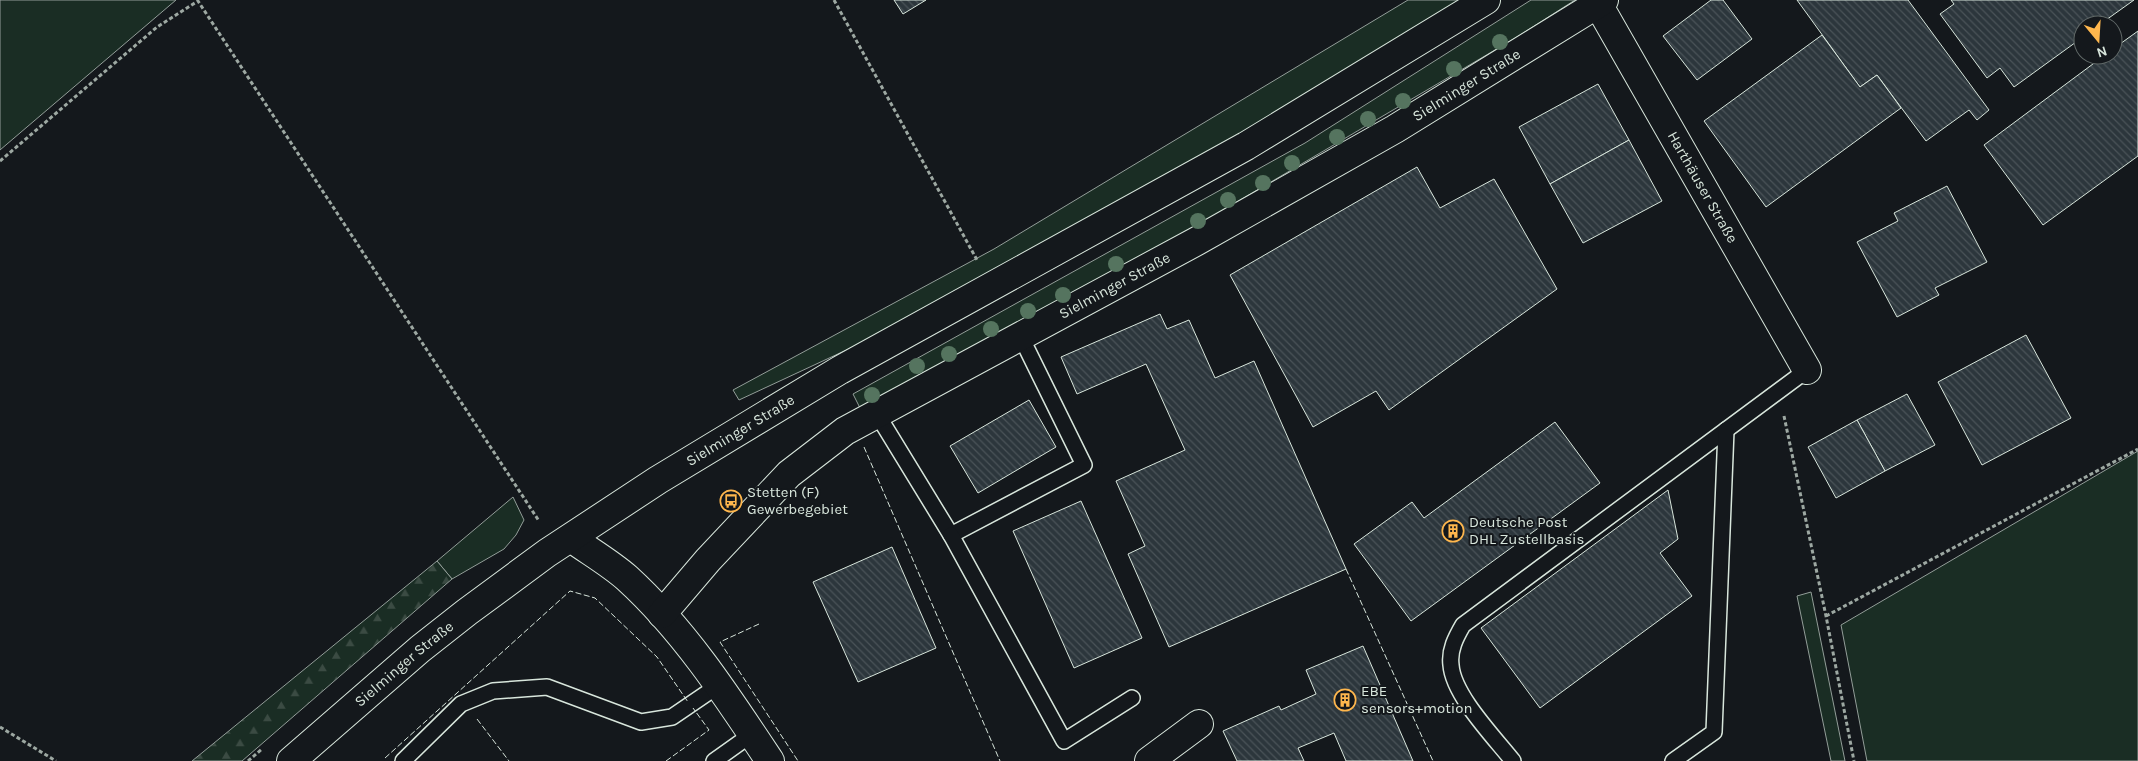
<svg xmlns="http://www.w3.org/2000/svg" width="2138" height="761" font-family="Karla,sans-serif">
<defs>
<pattern id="forest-firs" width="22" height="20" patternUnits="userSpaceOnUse" patternTransform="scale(1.25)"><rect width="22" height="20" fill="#1a2d24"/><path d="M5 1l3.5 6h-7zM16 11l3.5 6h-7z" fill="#3b4b43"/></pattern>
<pattern id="building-back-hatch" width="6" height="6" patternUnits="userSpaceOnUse" patternTransform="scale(1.25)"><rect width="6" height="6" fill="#2c363c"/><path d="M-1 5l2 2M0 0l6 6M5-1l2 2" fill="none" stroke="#4a5358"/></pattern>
</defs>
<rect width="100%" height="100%" fill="#14181c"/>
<!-- grass -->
<g fill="#1a2d24" stroke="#939e99">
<path d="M 0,0 L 176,0 L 0,150 Z"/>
<path d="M 1408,0 L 1464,0 L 1251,128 L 870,339 L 739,400 L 733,390 L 994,249 Z"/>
<path d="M 1531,0 L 1575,0 L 1517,37 L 1152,252 L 860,408 L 853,394 L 1305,143 Z"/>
<path d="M 2138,451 L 2138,761 L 1867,761 L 1841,625 Z"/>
<path d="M 513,497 L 524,520 L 516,535 L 504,549 L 452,579 L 437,561 Z"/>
<path d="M 1811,592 L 1845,761 L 1831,761 L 1797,596 Z"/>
</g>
<!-- forest -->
<path fill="url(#forest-firs)" stroke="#939e99" d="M 437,561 L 452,579 L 242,761 L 192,761 Z"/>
<!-- building -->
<g fill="url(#building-back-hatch)" stroke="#d8e6dc">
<path d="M 894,0 L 926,0 L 903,14 Z"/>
<path d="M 1711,0 L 1723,0 L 1752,39 L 1697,80 L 1663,36 Z"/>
<path d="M 1797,0 L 1908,0 L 1989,110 L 1977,120 L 1969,110 L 1926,141 L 1877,75 L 1860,87 Z"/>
<path d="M 1951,0 L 2134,0 L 2099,25 L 2083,25 L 2083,37 L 2014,87 L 2000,68 L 1987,78 L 1940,14 L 1954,4 Z"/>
<path d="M 2138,31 L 2138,156 L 2043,225 L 1984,145 L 2105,55 L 2113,55 L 2113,49 Z"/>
<path d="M 1822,35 L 1860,87 L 1877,75 L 1901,108 L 1766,207 L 1704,121 Z"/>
<path d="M 1598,84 L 1629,140 L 1550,184 L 1519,127 Z"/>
<path d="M 1629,140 L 1662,201 L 1583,243 L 1550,184 Z"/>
<path d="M 1417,167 L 1440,208 L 1494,179 L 1557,289 L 1389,410 L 1376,391 L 1313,427 L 1230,275 Z"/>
<path d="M 1947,186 L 1987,262 L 1935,288 L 1939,295 L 1897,317 L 1857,242 L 1898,221 L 1894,213 Z"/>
<path d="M 1160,314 L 1167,329 L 1189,320 L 1215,378 L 1254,361 L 1346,569 L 1169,647 L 1128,554 L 1145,546 L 1116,481 L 1185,450 L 1146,364 L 1077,394 L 1061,357 Z"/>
<path d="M 2026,335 L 2071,418 L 1982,465 L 1938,382 Z"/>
<path d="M 1907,394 L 1935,445 L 1885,471 L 1857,420 Z"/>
<path d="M 1029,400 L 1056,447 L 978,493 L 950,446 Z"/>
<path d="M 1857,420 L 1885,471 L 1836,498 L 1808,447 Z"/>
<path d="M 1555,422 L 1600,483 L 1411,621 L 1354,544 L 1412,502 L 1424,518 Z"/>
<path d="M 1668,490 L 1678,539 L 1660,553 L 1692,596 L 1540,708 L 1481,628 Z"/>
<path d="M 1081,501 L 1142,638 L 1074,668 L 1013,531 Z"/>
<path d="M 892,547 L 936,648 L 858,682 L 813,582 Z"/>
<path d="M 1363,646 L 1413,761 L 1346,761 L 1334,733 L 1298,748 L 1304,761 L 1237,761 L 1223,731 L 1279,706 L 1281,710 L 1316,694 L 1306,670 Z"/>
</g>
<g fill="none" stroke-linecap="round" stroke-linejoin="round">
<!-- lane casing -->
<g stroke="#d8e6dc" stroke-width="18">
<g id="lane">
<path d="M 877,414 L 951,535 L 1084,465 L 1020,335"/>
<path d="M 951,535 L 1064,741 L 1132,698"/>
<path d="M 403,761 L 461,704 L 493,691 L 547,687 L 641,722 L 672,717 L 719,685"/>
<path d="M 714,761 L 752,734"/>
<path d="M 1513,761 C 1494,737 1453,695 1451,665 C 1449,650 1456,637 1463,625 L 1807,370"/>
<path d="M 1673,761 L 1714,732 L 1726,430"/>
</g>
</g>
<!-- street casing -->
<g stroke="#d8e6dc" stroke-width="30">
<g id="street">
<path id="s1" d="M 1598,4 L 1807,370"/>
<path d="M 571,538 C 589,551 610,563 627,578 C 684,630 727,696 770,761"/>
<path id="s2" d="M 662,614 L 708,560 L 789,474 L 845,431 L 1197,241 L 1395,129 L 1604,0"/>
<path d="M 1149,761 L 1199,724"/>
</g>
</g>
<!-- secondary casing -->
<g stroke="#d8e6dc" stroke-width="30">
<g id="secondary">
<path id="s3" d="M 291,761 L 420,649 L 467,612 L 547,553 L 658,480 L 840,370 L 1246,146 L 1486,0"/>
</g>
</g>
<!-- path -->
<g stroke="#9da8a2" stroke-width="3" stroke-dasharray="4 2.5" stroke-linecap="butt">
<path d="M 834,0 L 977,260"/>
<path d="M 0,161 L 157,27 L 198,1 L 539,521"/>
<path d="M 1784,416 L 1826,616 L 1854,761"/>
<path d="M 1826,616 L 2138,449"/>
<path d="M 0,727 L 56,761"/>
<path d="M 248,761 L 262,749"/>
</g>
<!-- lane -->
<use href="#lane" stroke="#14181c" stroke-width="15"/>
<!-- street -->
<use href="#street" stroke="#14181c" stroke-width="28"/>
<!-- secondary -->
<use href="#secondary" stroke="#14181c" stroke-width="28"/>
<!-- fence -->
<g stroke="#d8e6dc" stroke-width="1" stroke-dasharray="6 2.5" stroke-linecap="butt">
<path d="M 864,447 L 1000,761"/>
<path d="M 1346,569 L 1433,761"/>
<path d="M 759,624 L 720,642 L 798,761"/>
<path d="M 477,719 L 509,761"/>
<path d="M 385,758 L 570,591 L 595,598 L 657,657 L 688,702"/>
<path d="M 666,761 L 709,730 L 693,708"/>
</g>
</g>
<!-- trees -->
<g fill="#55745f">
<circle cx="1500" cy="42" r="8"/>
<circle cx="1454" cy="69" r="8"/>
<circle cx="1403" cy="101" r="8"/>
<circle cx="1368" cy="119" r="8"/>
<circle cx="1337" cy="137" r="8"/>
<circle cx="1292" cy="163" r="8"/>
<circle cx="1263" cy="183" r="8"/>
<circle cx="1228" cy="200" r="8"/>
<circle cx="1198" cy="221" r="8"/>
<circle cx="1116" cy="264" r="8"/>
<circle cx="1063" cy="295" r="8"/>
<circle cx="1028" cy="311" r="8"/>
<circle cx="991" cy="329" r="8"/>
<circle cx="949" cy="354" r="8"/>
<circle cx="917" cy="366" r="8"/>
<circle cx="872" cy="395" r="8"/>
</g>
<!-- icons -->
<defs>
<g id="bus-ring" transform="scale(1.125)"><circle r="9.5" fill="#14181c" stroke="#ffb74d" stroke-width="1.5"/><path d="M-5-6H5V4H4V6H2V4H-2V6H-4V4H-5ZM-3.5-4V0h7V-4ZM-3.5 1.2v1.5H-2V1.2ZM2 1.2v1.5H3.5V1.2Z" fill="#ffb74d"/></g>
<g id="building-ring" transform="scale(1.125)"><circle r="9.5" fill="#14181c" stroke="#ffb74d" stroke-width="1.5"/><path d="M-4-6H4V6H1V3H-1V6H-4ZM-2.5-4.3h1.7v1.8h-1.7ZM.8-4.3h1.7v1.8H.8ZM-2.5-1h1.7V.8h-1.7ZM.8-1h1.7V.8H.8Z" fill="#ffb74d"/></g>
</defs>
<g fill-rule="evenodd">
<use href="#bus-ring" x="731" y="501"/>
<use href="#building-ring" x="1453" y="531"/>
<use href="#building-ring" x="1345" y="700"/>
</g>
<g text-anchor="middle" stroke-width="4" stroke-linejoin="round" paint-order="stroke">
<!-- street labels -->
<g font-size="15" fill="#d8e6dc" stroke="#14181c">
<text dy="5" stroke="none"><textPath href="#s2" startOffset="971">Sielminger Straße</textPath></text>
<text dy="5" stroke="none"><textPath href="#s1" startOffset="211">Harthäuser Straße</textPath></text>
<text dy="5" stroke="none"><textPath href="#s2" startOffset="566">Sielminger Straße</textPath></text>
<text dy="5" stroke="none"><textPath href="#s3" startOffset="559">Sielminger Straße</textPath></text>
<text dy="5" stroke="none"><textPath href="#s3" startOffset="149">Sielminger Straße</textPath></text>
</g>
<!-- poi labels -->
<g font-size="15" fill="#d8e6dc" stroke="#14181c" text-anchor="start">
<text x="747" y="497">Stetten (F)<tspan x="747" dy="17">Gewerbegebiet</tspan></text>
<text x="1469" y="527">Deutsche Post<tspan x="1469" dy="17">DHL Zustellbasis</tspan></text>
<text x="1361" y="696">EBE<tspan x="1361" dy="17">sensors+motion</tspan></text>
</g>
</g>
<!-- north arrow -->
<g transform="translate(2098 40) rotate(162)"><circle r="24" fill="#14181c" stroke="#626a69"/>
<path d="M0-4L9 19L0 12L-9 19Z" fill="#ffb74d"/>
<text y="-8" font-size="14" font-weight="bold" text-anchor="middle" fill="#d8e6dc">N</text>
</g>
</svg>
